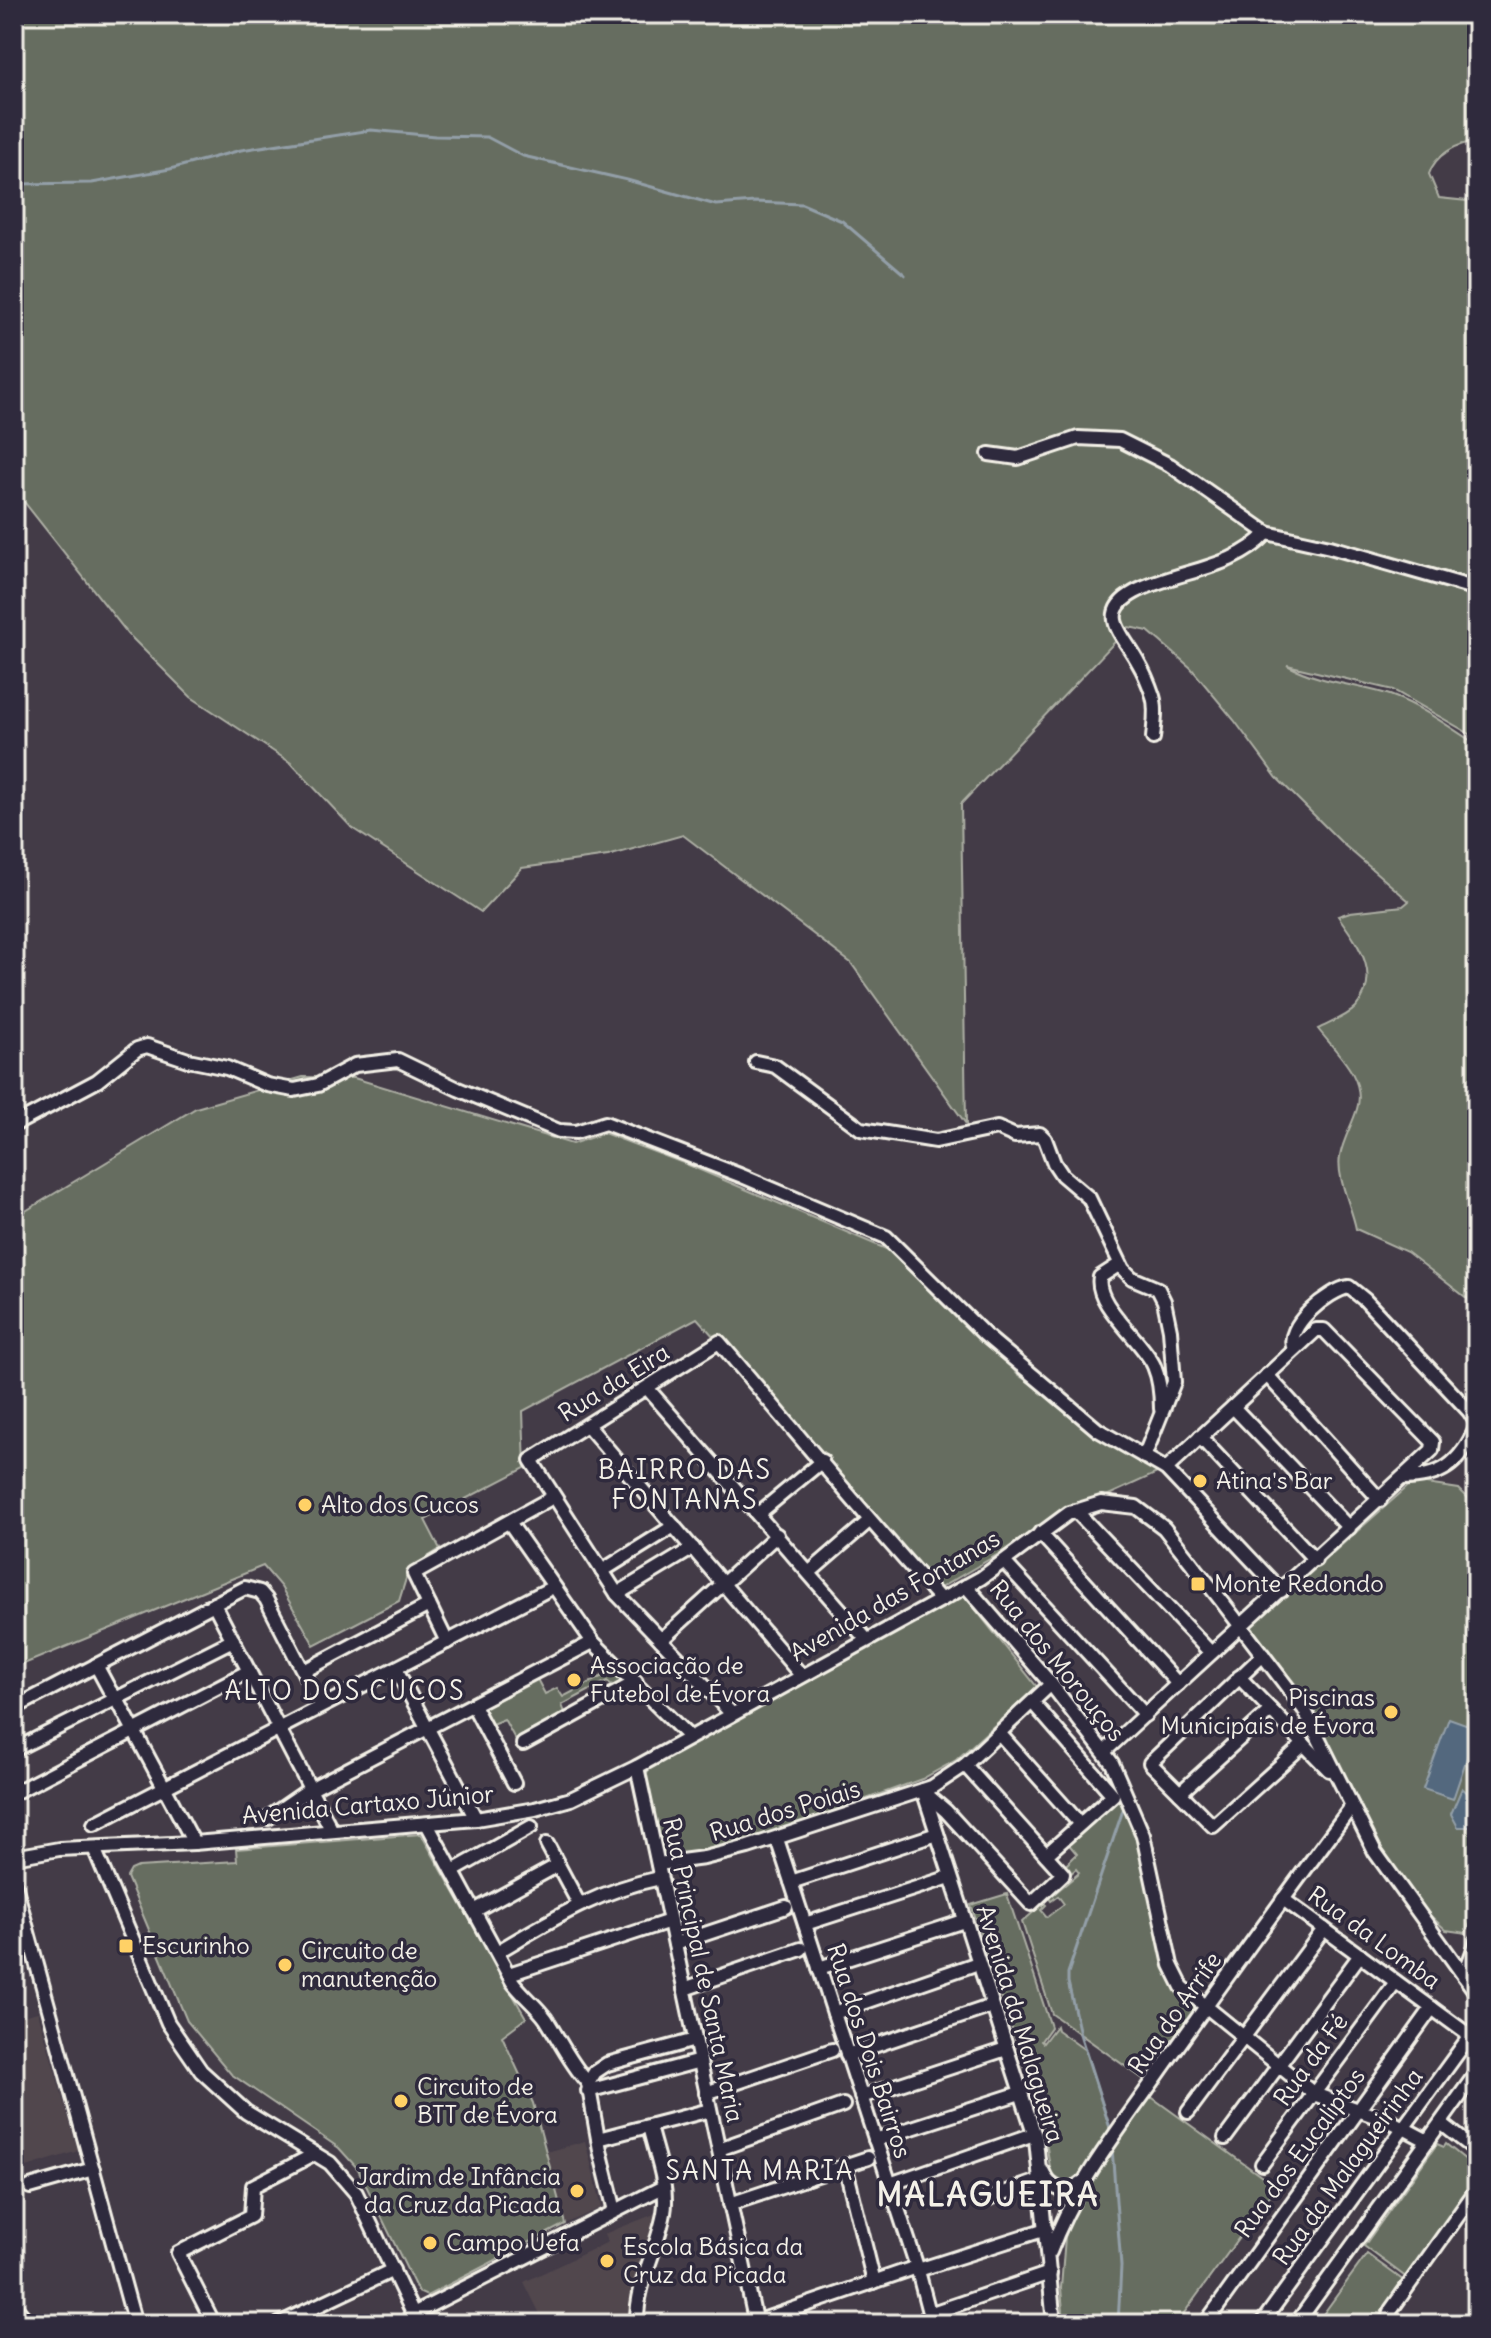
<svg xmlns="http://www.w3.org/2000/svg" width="1491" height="2338" font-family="Delius,sans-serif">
<rect width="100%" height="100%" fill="#433b47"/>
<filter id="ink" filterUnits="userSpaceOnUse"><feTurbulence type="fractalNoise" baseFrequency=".0125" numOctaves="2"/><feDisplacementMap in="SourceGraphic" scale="16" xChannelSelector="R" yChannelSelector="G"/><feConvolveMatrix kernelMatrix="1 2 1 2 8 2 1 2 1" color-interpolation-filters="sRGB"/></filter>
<g filter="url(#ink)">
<!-- built -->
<g fill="#51474e">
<path d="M 38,2012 L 78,2151 L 14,2171 L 14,2018 Z"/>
<path d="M 585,2141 L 602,2207 L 565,2224 L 546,2152 Z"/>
<path d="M 657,2213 L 661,2216 L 633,2324 L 545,2324 L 524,2282 L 608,2242 L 604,2234 Z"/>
</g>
<!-- green -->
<g fill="#666d60" stroke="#adafa4" stroke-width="2">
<path d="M 14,14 L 1477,14 L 1477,142 C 1458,142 1435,155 1429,174 L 1439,198 L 1477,202 L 1477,738 L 1393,690 L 1287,665 C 1320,683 1356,684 1390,695 C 1421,706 1450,727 1477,745 L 1477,1306 L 1407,1252 L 1356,1229 C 1352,1207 1336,1178 1340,1156 C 1343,1140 1352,1125 1357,1109 C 1367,1078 1335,1051 1318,1029 C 1329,1023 1347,1017 1356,1007 C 1383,975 1357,943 1338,916 L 1350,912 L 1403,906 L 1409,901 L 1343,844 L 1277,778 L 1234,720 L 1191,668 L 1148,631 L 1129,627 L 961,804 L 966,1124 L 851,963 L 683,835 L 608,856 L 522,868 L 481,912 L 352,828 L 291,763 L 191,697 L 129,635 L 14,489 Z"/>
<path d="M 303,1077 L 354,1078 L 572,1144 L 604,1133 L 686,1164 L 905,1257 L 942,1281 L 1017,1374 L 1098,1430 L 1166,1469 L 1069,1513 L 940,1588 L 697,1318 L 523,1411 L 525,1468 L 425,1520 L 440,1549 L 409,1569 L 399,1601 L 314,1645 L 281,1587 L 263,1566 L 14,1668 L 14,1218 L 196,1108 Z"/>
<path d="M 1413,1482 L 1459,1489 L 1477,1507 L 1477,1697 L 1468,1717 L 1477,1721 L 1477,1802 L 1462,1789 L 1458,1827 L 1477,1827 L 1477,1906 L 1466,1933 L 1446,1930 L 1423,1909 L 1378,1845 L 1310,1707 L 1250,1626 Z"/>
<path d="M 964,1595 L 1037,1687 L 956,1760 L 922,1779 L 749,1841 L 709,1853 L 668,1857 L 662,1853 L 645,1778 L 649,1768 Z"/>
<path d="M 612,1671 L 622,1682 L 613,1686 L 607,1681 L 562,1705 L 566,1715 L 516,1741 L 504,1719 L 492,1724 L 483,1708 L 537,1679 L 545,1694 L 557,1688 L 563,1697 Z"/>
<path d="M 1122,1794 L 1142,1846 L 1168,1969 L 1196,2010 L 1146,2081 L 1052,2014 L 1022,1922 L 1044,1903 L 1046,1905 L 1041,1910 L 1047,1917 L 1064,1904 L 1058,1896 L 1051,1901 L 1049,1898 L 1079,1873 L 1076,1869 L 1068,1876 L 1063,1868 L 1077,1854 L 1066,1841 Z"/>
<path d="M 421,1834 L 526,2018 L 502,2036 L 533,2103 L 565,2224 L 427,2296 L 418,2292 L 358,2169 L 339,2148 L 231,2074 L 187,2021 L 127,1877 L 131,1870 L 138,1867 L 237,1861 L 236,1849 Z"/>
<path d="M 1007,1894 L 1051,2027 L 1041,2041 L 1043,2043 L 1056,2026 L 1057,2030 L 1085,2050 L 1109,2125 L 1109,2131 L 1076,2179 L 1065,2183 L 1051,2174 L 1043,2122 L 971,1905 Z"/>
<path d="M 1150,2096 L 1276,2187 L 1176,2324 L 1064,2324 L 1061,2288 L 1065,2237 L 1084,2184 Z"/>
<path d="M 1437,2144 L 1444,2147 L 1446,2144 L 1477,2169 L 1477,2183 L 1407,2278 L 1364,2246 Z"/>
<path d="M 1367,2254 L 1404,2281 L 1374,2324 L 1316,2324 Z"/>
</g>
<!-- water -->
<g fill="#53687e" stroke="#939fa8" stroke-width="2">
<path d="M 1449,1718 L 1477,1728 L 1453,1799 L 1423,1789 Z"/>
<path d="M 1462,1788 L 1477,1801 L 1477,1827 L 1458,1827 L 1451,1814 Z"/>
</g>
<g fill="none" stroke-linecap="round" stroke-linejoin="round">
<!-- stream -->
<g stroke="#939fa8" stroke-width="3">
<path d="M 14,184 L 92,183 L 170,169 L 241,150 L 371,130 L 435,136 L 487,137 L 523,156 L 627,180 L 716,205 L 755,202 L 802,204 L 842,221 L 905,275"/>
<path d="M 1109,2125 L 1080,2034 L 1068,1982 L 1068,1973 L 1123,1810"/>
<path d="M 1112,2148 L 1121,2266 L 1118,2324"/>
</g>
<!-- minor casing -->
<g stroke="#f4f1e8" stroke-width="18">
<g id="minor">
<path d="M 989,454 L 1018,458 L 1078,438 L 1120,440 L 1170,465 L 1267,533 L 1330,547 L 1477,589"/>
<path d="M 1153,738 C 1154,725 1157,709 1153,696 C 1149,684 1144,672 1138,662 C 1124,635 1095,614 1135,592 C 1177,570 1234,570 1267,533"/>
<path d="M 756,1062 L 775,1066 L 861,1129 L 936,1141 L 997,1128 L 1015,1136 L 1040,1134 L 1045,1139 L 1054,1163 L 1062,1175 L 1089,1198 L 1123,1269 L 1132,1278 L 1158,1289 L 1164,1301 L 1170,1330 L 1174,1382 L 1144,1457"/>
<path d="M 14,1125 L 97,1081 L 137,1049 L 147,1046 L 188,1060 L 227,1068 L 267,1085 L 294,1090 L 318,1085 L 355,1065 L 398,1060 L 458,1089 L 559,1131 L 576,1132 L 605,1123 L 742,1176 L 886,1237 L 985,1335 L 1098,1430 L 1166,1469 L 1281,1591"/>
<path d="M 1120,1264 L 1100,1277 C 1094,1305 1142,1339 1154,1366 C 1160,1380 1161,1394 1161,1409"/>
<path d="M 1294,1349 C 1283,1327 1329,1290 1349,1287 L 1365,1300 L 1469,1411 L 1476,1422 L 1476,1428 C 1460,1464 1441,1478 1402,1478"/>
<path d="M 1267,1375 L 1380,1500"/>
<path d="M 648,1389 L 866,1639"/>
<path d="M 1233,1407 L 1349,1528"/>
<path d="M 588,1426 L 801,1675"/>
<path d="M 1200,1437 L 1315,1560"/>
<path d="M 1076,1511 L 1211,1653"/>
<path d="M 758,1514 L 822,1461"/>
<path d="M 509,1522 L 593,1642 L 689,1737"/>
<path d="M 1040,1533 L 1178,1684"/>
<path d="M 1005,1563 L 1145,1715"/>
<path d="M 602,1571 L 674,1526"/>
<path d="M 810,1572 L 869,1521"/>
<path d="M 966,1586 L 1051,1684 L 1112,1763 L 1143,1835 L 1171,1965 L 1182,1987 L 1314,2094 L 1394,2123 L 1428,2141"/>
<path d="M 617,1594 L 693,1548"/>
<path d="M 214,1604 L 332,1831"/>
<path d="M 661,1640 L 777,1535"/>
<path d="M 447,1642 L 414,1574 L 553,1497"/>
<path d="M 1263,1655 L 1150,1763 L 1213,1826 L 1304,1744"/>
<path d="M 96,1665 L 110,1691 L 117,1699 L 194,1843"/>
<path d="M 396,1669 L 476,1819"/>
<path d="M 304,1671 L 429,1605"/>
<path d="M 1239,1677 L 1329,1770"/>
<path d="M 1033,1703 L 1113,1795 L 1046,1855"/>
<path d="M 473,1705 L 514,1783"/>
<path d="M 14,1708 L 245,1588 L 260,1592 L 266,1599 L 321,1706"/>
<path d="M 731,1713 L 617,1594 L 531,1460 L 719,1342 C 793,1428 864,1516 941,1600"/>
<path d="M 999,1733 L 1080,1824"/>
<path d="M 523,1744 L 636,1682"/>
<path d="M 14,1750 L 233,1640"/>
<path d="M 1105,1751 L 1432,1450 L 1433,1442 L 1324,1330 L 1316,1330 L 1166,1469"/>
<path d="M 637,1767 L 756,2324"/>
<path d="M 923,1790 L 1036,2139 L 1054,2324"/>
<path d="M 14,1793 L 249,1671"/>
<path d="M 925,1793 L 946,1811 L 1031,1904 L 1063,1874 L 965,1765"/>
<path d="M 1180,1793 L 1271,1710"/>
<path d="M 268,1818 L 310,1789 L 593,1642"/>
<path d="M 94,1824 L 553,1587"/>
<path d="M 427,1824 L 512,1981 C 522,1995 536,2005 546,2019 C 560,2041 570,2063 588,2083"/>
<path d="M 777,1839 L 917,2267 L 932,2324"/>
<path d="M 547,1844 L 579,1904"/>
<path d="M 94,1848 L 168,2023 L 201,2071 L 246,2112 L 330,2163 L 356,2193 L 418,2324"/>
<path d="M 14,1857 L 59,1849 L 194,1843 L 476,1819 L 535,1809 L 571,1799 L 637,1767 L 981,1578 L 1069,1513 L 1101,1503 L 1136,1507 L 1164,1528 L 1220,1599 L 1304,1709 L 1375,1852 L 1477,1994"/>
<path d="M 658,1864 L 704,1858 L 748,1847 L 932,1787 L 965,1765 L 1051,1684"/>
<path d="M 453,1871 L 531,1827"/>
<path d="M 14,1881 L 135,2324"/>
<path d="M 791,1882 L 937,1834"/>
<path d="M 1283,1899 L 1477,2041"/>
<path d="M 474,1911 L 558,1865"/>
<path d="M 805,1924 L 950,1877"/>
<path d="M 675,1944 L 786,1907"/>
<path d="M 497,1952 C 553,1919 596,1891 660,1878"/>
<path d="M 819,1968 L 964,1921"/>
<path d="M 509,1974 L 670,1921"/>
<path d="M 1464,1976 L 1477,1941"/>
<path d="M 684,1989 L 801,1949"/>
<path d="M 834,2013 L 978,1963"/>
<path d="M 847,2055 L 992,2006"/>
<path d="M 588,2083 L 600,2150 L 615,2211"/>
<path d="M 588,2083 L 595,2072 L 607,2064 L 695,2040"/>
<path d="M 588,2091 L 700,2061"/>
<path d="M 706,2093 L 832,2050"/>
<path d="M 861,2097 L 1006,2049"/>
<path d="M 1188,2112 L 1324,1929"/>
<path d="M 1441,2123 L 1477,2151"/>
<path d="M 1225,2138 L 1360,1955"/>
<path d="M 598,2139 L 710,2110"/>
<path d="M 875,2140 L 1020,2093"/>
<path d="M 719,2149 L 843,2105"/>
<path d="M 1262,2164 L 1396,1982"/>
<path d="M 845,2165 L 874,2282"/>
<path d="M 1043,2172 C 1050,2190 1066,2195 1081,2183"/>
<path d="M 890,2184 L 1034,2134"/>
<path d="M 30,2187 L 93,2169"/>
<path d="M 989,2198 L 1041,2180"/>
<path d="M 730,2204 L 868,2158"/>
<path d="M 1050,2252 C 1075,2184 1119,2130 1160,2071 C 1223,1982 1287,1893 1352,1806"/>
<path d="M 918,2270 L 1046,2229"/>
<path d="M 413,2314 L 663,2187"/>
<path d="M 929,2314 L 1050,2273"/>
<path d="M 756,2322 L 917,2267"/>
<path d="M 214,2324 L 178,2253 L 251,2216 L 253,2186 L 315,2154"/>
<path d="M 279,2324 L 393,2270"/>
<path d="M 637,2324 C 636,2282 657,2252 664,2213 C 669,2186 655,2153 649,2126"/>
<path d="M 1205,2324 L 1432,2008"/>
<path d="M 1261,2324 L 1470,2036"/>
<path d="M 1304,2324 L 1299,2320 L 1477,2072"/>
<path d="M 1386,2324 L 1391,2310 L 1477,2189"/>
</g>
</g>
<!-- major casing -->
<g stroke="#f4f1e8" stroke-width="22">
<path id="major" d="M 14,2309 L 27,2324"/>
</g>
<!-- minor -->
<use href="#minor" stroke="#2f2a3d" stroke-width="12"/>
<!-- major -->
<use href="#major" stroke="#2f2a3d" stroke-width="16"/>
</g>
</g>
<!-- markers -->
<g fill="#ffd166" stroke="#2f2a3d" stroke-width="3">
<circle cx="1200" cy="1481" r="8"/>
<circle cx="305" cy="1505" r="8"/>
<rect x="1190" y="1576" width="16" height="16" rx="4"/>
<circle cx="574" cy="1680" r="8"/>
<circle cx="1391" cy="1712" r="8"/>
<rect x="118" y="1938" width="16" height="16" rx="4"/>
<circle cx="285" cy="1965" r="8"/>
<circle cx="401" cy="2101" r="8"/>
<circle cx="577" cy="2191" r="8"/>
<circle cx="430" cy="2243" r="8"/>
<circle cx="607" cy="2261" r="8"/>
</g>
<g text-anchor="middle" stroke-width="7" stroke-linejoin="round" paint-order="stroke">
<!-- street labels -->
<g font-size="24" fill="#f4f1e8" stroke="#2f2a3d">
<text transform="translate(614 1383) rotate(-32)" y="8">Rua da Eira</text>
<text transform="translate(895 1596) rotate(-30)" y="8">Avenida das Fontanas</text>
<text transform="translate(1057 1661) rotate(51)" y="8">Rua dos Morouços</text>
<text transform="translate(368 1805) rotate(-5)" y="8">Avenida Cartaxo Júnior</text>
<text transform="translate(785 1811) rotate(-17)" y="8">Rua dos Poiais</text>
<text transform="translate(1374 1938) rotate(36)" y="8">Rua da Lomba</text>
<text transform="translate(703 1970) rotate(78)" y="8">Rua Principal de Santa Maria</text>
<text transform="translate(1175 2013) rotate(-55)" y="8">Rua do Arrife</text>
<text transform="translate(1020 2024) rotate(73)" y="8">Avenida da Malagueira</text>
<text transform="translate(869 2051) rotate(72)" y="8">Rua dos Dois Bairros</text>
<text transform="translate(1311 2060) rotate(-54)" y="8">Rua da Fé</text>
<text transform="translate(1300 2153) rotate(-54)" y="8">Rua dos Eucaliptos</text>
<text transform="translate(1348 2167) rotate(-54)" y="8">Rua da Malagueirinha</text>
</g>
<!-- poi labels -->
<g font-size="24" fill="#f4f1e8" stroke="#2f2a3d" text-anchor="start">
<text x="1216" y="1489">Atina's Bar</text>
<text x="321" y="1513">Alto dos Cucos</text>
<text x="1214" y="1592">Monte Redondo</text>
<text x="590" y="1674">Associação de<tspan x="590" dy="28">Futebol de Évora</tspan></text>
<text x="1375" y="1706" text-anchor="end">Piscinas<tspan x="1375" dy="28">Municipais de Évora</tspan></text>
<text x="142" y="1954">Escurinho</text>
<text x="301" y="1959">Circuito de<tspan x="301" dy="28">manutenção</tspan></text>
<text x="417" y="2095">Circuito de<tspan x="417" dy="28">BTT de Évora</tspan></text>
<text x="561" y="2185" text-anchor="end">Jardim de Infância<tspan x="561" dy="28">da Cruz da Picada</tspan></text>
<text x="446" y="2251">Campo Uefa</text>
<text x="623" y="2255">Escola Básica da<tspan x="623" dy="28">Cruz da Picada</tspan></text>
</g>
<!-- neighbourhood labels -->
<g font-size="26" letter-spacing="2" fill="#f4f1e8" stroke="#2f2a3d">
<text x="685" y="1479">BAIRRO DAS<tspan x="685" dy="30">FONTANAS</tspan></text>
<text x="345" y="1700">ALTO DOS CUCOS</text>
<text x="760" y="2180">SANTA MARIA</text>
</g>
<!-- district labels -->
<g font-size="32" font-weight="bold" letter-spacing="2" fill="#f4f1e8" stroke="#2f2a3d">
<text x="988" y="2206">MALAGUEIRA</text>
</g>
</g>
<!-- margin -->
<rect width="1491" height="2338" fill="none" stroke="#2f2a3d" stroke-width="48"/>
<rect x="24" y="24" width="1443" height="2290" fill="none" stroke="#f4f1e8" stroke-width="3" filter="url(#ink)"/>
</svg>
